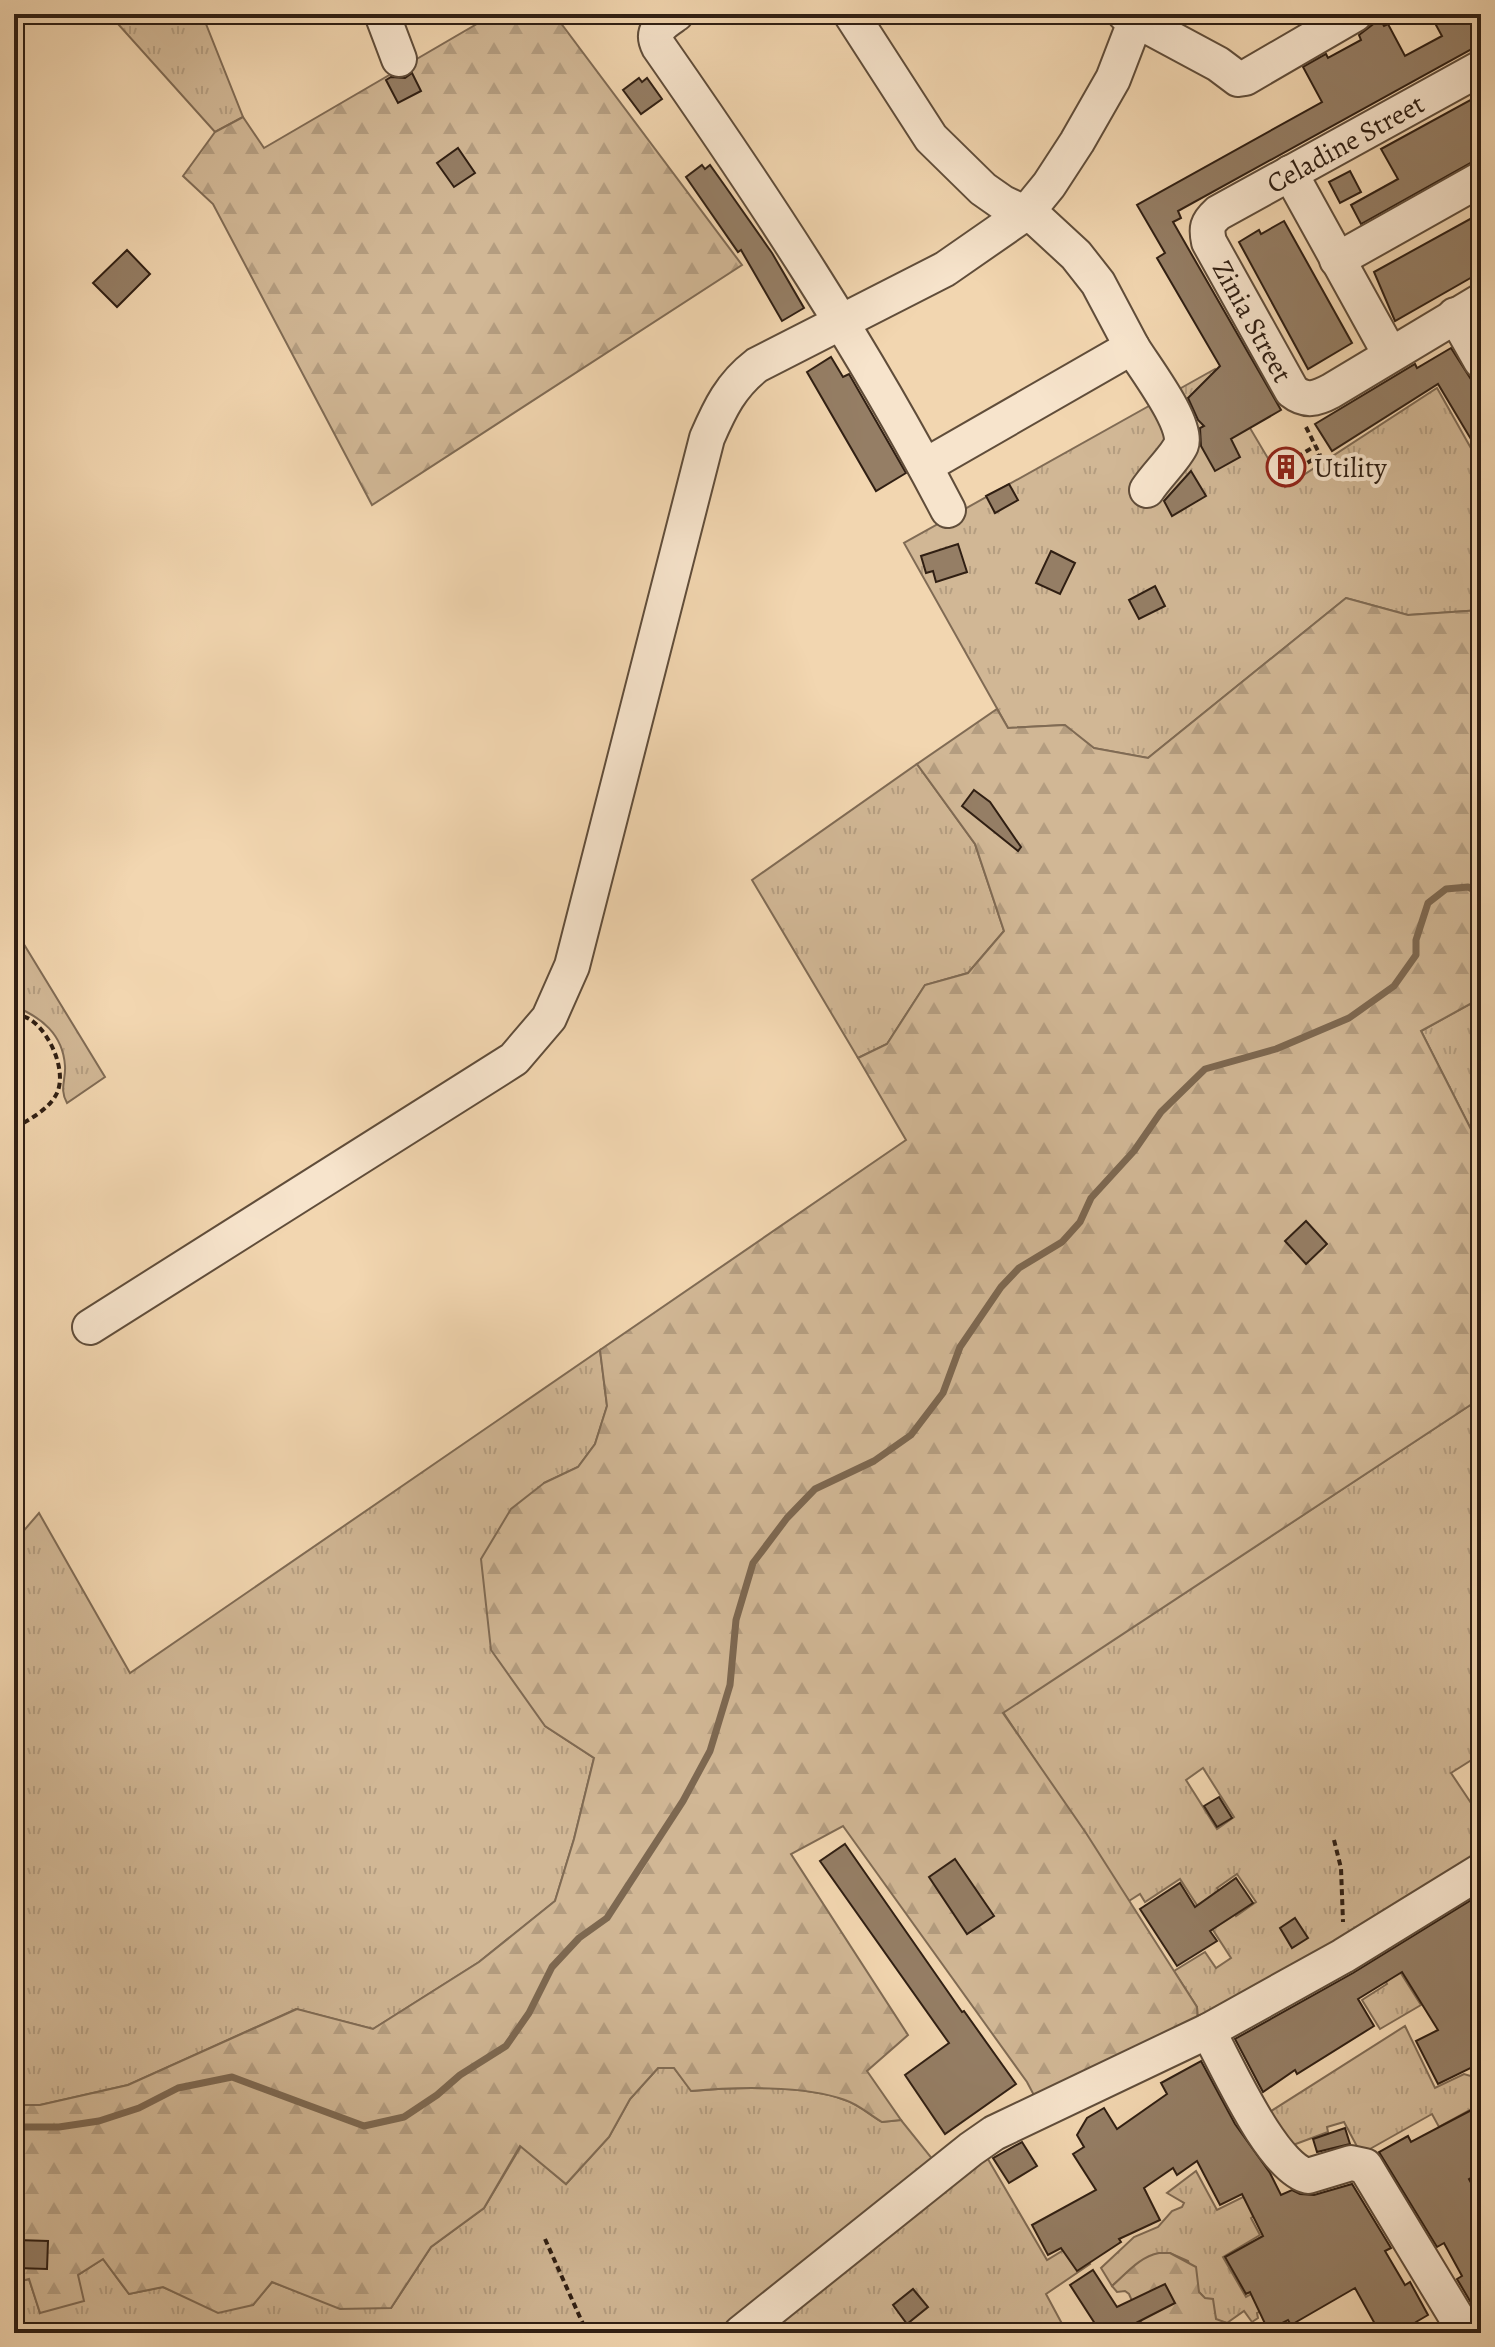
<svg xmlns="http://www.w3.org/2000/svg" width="1495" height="2347" font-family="Alegreya,serif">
<defs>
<pattern id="grass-tufts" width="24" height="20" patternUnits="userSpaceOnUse" patternTransform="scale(2)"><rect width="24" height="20" fill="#d1b795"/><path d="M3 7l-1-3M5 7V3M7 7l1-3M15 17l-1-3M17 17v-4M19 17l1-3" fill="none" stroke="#b49d80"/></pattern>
<pattern id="forest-firs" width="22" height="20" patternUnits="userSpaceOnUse" patternTransform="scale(2)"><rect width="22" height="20" fill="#d1b795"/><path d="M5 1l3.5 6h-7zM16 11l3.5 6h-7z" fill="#b49d80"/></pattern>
</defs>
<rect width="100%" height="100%" fill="#f2d6b0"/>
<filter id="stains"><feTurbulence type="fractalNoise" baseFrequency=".0025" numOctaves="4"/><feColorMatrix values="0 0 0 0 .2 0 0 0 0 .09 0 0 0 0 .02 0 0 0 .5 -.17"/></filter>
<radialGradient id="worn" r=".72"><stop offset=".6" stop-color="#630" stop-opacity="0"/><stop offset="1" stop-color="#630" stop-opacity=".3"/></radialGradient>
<!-- grass -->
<g fill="url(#grass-tufts)" stroke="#806b54" stroke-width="2" fill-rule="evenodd">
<path d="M 109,14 L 202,14 L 243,117 L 215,132 Z"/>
<path d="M 1215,369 L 1285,487 L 1437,388 L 1481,466 L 1481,610 L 1408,615 L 1346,598 L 1148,758 L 1093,748 L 1064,725 L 1008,728 L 904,543 Z"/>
<path d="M 917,764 L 975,844 L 1004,931 L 968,973 L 925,985 L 887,1044 L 858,1058 L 752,880 Z"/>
<path d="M 14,928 L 105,1077 L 67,1103 C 59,1089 66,1080 65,1066 C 63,1034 41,1017 14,1006 Z"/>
<path d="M 1481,998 L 1481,1149 L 1421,1031 Z"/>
<path d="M 600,1350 L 607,1406 L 595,1444 L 578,1467 L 544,1483 L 545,1726 L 594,1758 L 574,1839 L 555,1901 L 479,1962 L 373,2029 L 296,2009 L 128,2085 L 40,2105 L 14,2105 L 14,1542 L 39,1513 L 130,1673 Z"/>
<path d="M 1481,1398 L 1481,1754 L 1451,1773 L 1481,1818 L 1481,1864 L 1198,2026 L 1197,2007 L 1174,1971 L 1205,1952 L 1216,1968 L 1231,1958 L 1180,1879 L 1145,1902 L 1140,1894 L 1129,1901 L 1003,1712 ZM 1203,1768 L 1234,1817 L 1217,1829 L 1186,1780 ZM 1237,1874 L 1256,1902 L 1236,1916 L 1217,1888 Z"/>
<path d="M 1397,1967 L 1421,2005 L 1380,2029 L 1362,2000 L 1387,1984 L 1383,1976 Z"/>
<path d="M 1405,2026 L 1435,2088 L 1464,2074 L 1481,2079 L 1481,2104 L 1439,2127 L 1432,2114 L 1361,2154 L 1344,2122 L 1327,2127 L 1328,2132 L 1293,2145 L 1268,2113 Z"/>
<path d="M 658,2068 L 674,2068 L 692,2091 C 734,2087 805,2085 845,2100 C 858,2104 870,2115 882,2122 L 901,2120 L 938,2166 L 727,2333 L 14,2333 L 14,2283 L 29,2279 L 40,2313 L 78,2275 L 103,2259 L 129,2294 L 163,2287 L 181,2295 L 253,2305 L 272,2282 L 340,2308 L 391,2308 L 431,2247 L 484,2208 L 521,2146 L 566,2184 L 609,2137 L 630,2099 Z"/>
<path d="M 985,2154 L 1047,2260 L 1077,2242 L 1090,2264 L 1046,2294 L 1067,2333 L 754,2333 Z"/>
<path d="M 1196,2171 L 1217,2210 L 1247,2195 L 1257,2214 L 1251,2218 L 1260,2235 L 1223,2257 L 1246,2297 L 1268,2285 L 1279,2303 L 1257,2313 L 1258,2318 L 1252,2322 L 1244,2311 L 1227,2323 L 1216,2320 L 1214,2310 L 1199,2292 L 1188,2261 L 1170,2253 L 1132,2268 L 1112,2286 L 1101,2268 L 1134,2237 L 1158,2227 L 1172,2211 L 1182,2207 L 1184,2203 L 1167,2193 Z"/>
</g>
<!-- forest -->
<g fill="url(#forest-firs)" stroke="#806b54" stroke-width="2">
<path d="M 494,14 L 554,14 L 742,265 L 372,505 L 213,204 L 183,176 L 215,132 L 243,117 L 264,148 Z"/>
<path d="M 1346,598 L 1408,615 L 1481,610 L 1481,998 L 1421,1031 L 1481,1149 L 1481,1398 L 1003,1713 L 1086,1833 L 1197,2007 L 1198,2026 L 1037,2101 L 1027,2082 L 843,1826 L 791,1854 L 908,2035 L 867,2071 L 901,2120 L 882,2122 C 870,2115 858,2104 845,2100 C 805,2085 734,2087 691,2091 L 674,2068 L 658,2068 L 630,2099 L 609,2137 L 566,2184 L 520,2146 L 484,2208 L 431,2247 L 391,2308 L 340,2309 L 272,2282 L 253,2305 L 218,2313 L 163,2287 L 129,2294 L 103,2259 L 78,2275 L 84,2301 L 40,2313 L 29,2279 L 14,2283 L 14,2105 L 40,2105 L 128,2085 L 297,2009 L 373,2029 L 479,1962 L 555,1901 L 574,1839 L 594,1758 L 545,1726 L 491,1650 L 481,1559 L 511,1509 L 544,1483 L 578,1467 L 595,1444 L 607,1406 L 600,1350 L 906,1140 L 858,1058 L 887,1044 L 925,985 L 968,973 L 1004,931 L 975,844 L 917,764 L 997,709 L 1008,728 L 1065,725 L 1094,748 L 1148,758 Z"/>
<path d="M 1159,2253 L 1170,2253 L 1196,2267 L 1199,2292 L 1205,2298 L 1213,2299 L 1216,2319 L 1227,2323 L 1213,2333 L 1146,2333 L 1129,2294 L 1125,2291 L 1117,2292 L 1112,2286 C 1127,2273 1139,2257 1159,2253 Z"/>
</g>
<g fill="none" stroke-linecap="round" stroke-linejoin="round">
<!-- stream -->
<path stroke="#7d6851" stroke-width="7" d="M 14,2127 L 59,2127 L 99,2121 L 139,2108 L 178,2088 L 232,2077 L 364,2126 L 404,2117 L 437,2095 L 460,2075 L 506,2046 L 529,2013 L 552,1967 L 579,1938 L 607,1918 L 683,1801 L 710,1751 L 730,1685 L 736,1620 L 753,1563 L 787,1518 L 815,1489 L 874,1461 L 911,1435 L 943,1393 L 960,1347 L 1001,1287 L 1019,1268 L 1062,1242 L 1080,1222 L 1091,1198 L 1134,1151 L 1161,1112 L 1205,1069 L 1276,1049 L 1349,1018 L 1394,986 L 1416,955 L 1416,940 L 1428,903 L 1446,889 L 1468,887 L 1481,893"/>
</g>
<!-- building -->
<g fill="#957e65" stroke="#301f13" stroke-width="2">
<path d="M 1430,14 L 1465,14 L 1468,21 L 1481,14 L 1481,44 L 1178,211 L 1181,218 L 1173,222 L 1281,410 L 1231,439 L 1240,457 L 1215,471 L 1201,446 L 1200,428 L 1204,426 L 1198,420 L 1188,398 L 1220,366 L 1157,258 L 1165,253 L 1137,205 L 1322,102 L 1303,67 L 1326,54 L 1328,58 L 1361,40 L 1359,35 L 1380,19 L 1384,26 L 1388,24 L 1405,56 L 1442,36 Z"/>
<path d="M 412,73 L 421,91 L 398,103 L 386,80 L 391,77 L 405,78 Z"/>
<path d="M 639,78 L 642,82 L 647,78 L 662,99 L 641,114 L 623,90 Z"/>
<path d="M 1474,98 L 1481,110 L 1481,157 L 1361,224 L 1351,205 L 1398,179 L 1381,149 Z"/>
<path d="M 458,148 L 475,173 L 454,187 L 437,163 Z"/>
<path d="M 702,165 L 705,169 L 710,165 L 725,186 L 772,253 L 804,308 L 782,321 L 741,250 L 738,252 L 686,177 Z"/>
<path d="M 1350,171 L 1361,192 L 1340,203 L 1329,182 Z"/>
<path d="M 1481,213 L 1481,272 L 1395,321 L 1374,272 Z"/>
<path d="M 1284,221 L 1352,343 L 1308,369 L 1239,242 L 1259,230 L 1261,234 Z"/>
<path d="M 127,250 L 150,274 L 117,307 L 93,283 Z"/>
<path d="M 1451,348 L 1481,395 L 1481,456 L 1438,384 L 1332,451 L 1315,424 L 1415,364 L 1417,368 Z"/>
<path d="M 831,357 L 843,377 L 849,374 L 906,473 L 876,491 L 807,372 Z"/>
<path d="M 1191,471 L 1206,496 L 1172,516 L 1164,501 Z"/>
<path d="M 1009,484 L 1018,500 L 995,513 L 986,496 Z"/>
<path d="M 958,544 L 967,572 L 936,582 L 933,571 L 926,573 L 921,556 Z"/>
<path d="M 1051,551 L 1075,563 L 1060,594 L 1036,583 Z"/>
<path d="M 1155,586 L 1165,606 L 1139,619 L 1129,600 Z"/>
<path d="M 974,790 L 990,802 L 1021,847 L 1018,851 L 962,806 Z"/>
<path d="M 1306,1221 L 1327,1244 L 1306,1264 L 1285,1241 Z"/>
<path d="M 1219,1797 L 1232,1818 L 1217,1827 L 1204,1806 Z"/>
<path d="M 845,1844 L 962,2012 L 964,2011 L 1016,2084 L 945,2134 L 905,2075 L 949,2043 L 820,1861 Z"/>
<path d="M 955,1859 L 994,1916 L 967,1934 L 929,1877 Z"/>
<path d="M 1236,1878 L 1253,1903 L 1210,1931 L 1217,1941 L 1177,1966 L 1140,1909 L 1180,1883 L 1195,1907 Z"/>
<path d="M 1481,1894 L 1481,2063 L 1438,2084 L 1416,2041 L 1438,2030 L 1402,1972 L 1358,1999 L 1374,2026 L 1297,2074 L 1295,2070 L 1263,2092 L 1235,2039 L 1353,1973 Z"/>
<path d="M 1295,1918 L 1308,1938 L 1292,1948 L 1280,1928 Z"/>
<path d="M 1201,2061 L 1235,2124 L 1270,2173 L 1281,2195 L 1292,2190 L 1300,2194 L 1314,2195 L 1352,2184 L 1391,2248 L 1385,2251 L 1405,2285 L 1410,2282 L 1428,2315 L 1416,2322 L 1422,2333 L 1380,2333 L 1355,2288 L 1291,2325 L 1288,2320 L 1268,2330 L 1250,2292 L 1246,2294 L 1225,2257 L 1263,2236 L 1242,2194 L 1220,2205 L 1197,2161 L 1177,2175 L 1173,2168 L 1144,2188 L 1160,2220 L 1119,2239 L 1121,2242 L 1077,2271 L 1061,2248 L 1048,2255 L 1032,2225 L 1096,2190 L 1073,2154 L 1084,2147 L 1077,2135 L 1087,2118 L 1104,2108 L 1117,2129 L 1167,2094 L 1161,2083 Z"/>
<path d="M 1481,2105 L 1481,2172 L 1469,2179 L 1481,2201 L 1481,2311 L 1474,2298 L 1470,2301 L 1457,2279 L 1462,2276 L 1444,2243 L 1437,2247 L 1379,2152 L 1408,2136 L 1411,2142 Z"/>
<path d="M 1345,2128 L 1350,2144 L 1317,2152 L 1313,2139 Z"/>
<path d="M 1022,2142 L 1037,2166 L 1009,2183 L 993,2158 Z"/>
<path d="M 17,2240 L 48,2241 L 47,2269 L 17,2268 Z"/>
<path d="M 1093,2270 L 1117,2307 L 1165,2284 L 1175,2303 L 1136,2323 L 1139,2328 L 1128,2333 L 1101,2333 L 1070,2285 Z"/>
<path d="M 913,2289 L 928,2307 L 907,2324 L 893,2305 Z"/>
</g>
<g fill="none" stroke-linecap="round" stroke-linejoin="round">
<!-- minor casing -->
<g stroke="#604d3a" stroke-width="38">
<g id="minor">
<path d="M 382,14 L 399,59"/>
<path d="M 676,14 C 663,23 650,30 659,47 C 763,196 864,349 948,510"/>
<path d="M 851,14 L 931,138 L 983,189 L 1003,203 L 1037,219 L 1076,255 L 1098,283 L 1132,347"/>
<path d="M 1125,14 L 1218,64 L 1238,79 L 1245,78 L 1355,14"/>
<path d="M 1481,68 L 1218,213 C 1207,223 1206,228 1209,242 L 1292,391 C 1306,402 1316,399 1331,391 L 1481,301"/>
<path d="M 1290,173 L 1390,354"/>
<path d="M 1337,260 L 1481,179"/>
<path d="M 1455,315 L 1481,361"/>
<path d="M 925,466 L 1132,347 C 1144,367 1189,425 1181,445 C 1176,457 1156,476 1147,490"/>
<path d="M 90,1327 L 514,1059 L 549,1018 L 572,966 L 707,438 C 720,408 731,385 757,365 L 945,269 L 1027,212 L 1049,185 L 1077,142 L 1113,79 L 1138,14"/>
<path d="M 1208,2031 C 1227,2065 1272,2168 1308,2176 L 1351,2163 L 1365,2166 L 1466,2333"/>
<path d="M 741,2333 L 971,2149 L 994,2133 L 1208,2031 L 1343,1956 L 1481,1871"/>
</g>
</g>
<!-- path -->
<g stroke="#301f13" stroke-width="4" stroke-dasharray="6 4" stroke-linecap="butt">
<path d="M 1306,427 L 1320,455 L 1299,468 L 1294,459 L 1315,446"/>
<path d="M 14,1013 C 19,1015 27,1017 31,1020 C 50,1033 67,1071 57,1093 C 49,1110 29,1119 14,1129"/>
<path d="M 1334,1840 L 1341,1868 L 1343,1922"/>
<path d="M 545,2239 L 587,2333"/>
</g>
<!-- minor -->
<use href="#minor" stroke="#f7e4cc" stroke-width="34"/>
</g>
<!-- icons -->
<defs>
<g id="building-ring" transform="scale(2)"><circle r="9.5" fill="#f7e4cc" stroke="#8f2418" stroke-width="1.5"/><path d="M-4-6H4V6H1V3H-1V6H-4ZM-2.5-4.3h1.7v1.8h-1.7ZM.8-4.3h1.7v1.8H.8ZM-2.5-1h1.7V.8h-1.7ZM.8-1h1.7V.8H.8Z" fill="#8f2418"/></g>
</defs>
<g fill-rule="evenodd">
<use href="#building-ring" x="1286" y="467"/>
</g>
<g text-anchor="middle" stroke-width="8" stroke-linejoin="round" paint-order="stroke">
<!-- street labels -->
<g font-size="28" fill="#301f13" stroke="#f7e4cc">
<text transform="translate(1345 143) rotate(-29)" y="10">Celadine Street</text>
<text transform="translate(1253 321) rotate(61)" y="10">Zinia Street</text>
</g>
<!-- poi labels -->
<g font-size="28" fill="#301f13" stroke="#f7e4cc" text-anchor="start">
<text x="1314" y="477">Utility</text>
</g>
</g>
<!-- margin -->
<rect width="1495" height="2347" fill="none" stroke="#f2d6b0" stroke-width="48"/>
<rect x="16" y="16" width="1463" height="2315" fill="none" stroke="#301f13" stroke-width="4"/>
<rect x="24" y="24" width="1447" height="2299" fill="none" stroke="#301f13" stroke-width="2"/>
<rect width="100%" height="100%" filter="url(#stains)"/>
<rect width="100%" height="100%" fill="url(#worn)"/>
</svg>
